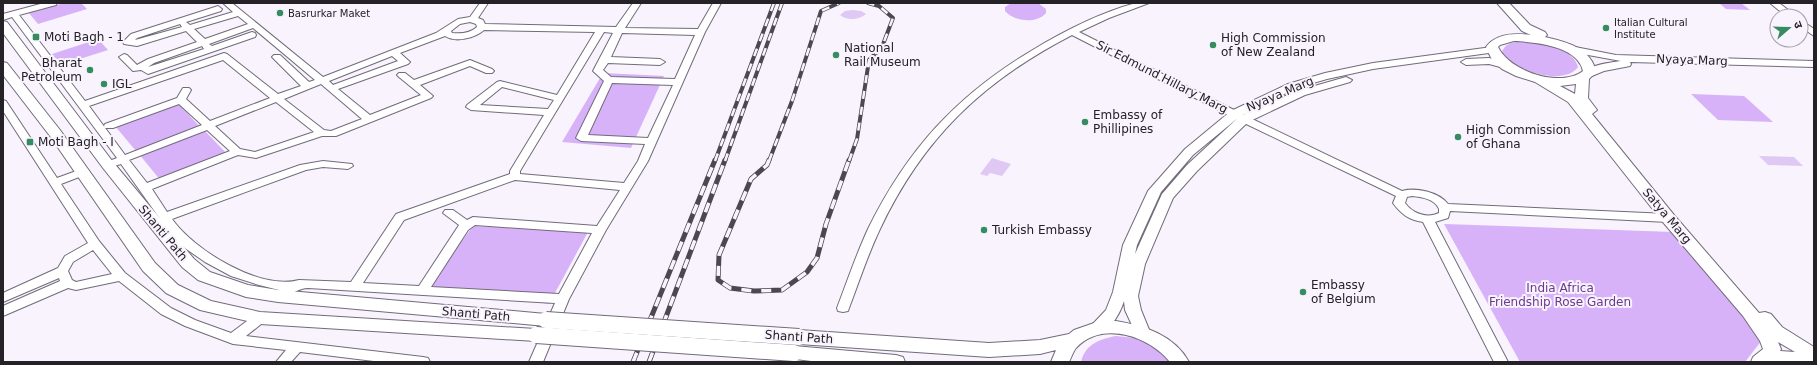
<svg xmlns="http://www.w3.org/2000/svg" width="1817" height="365" font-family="'DejaVu Sans','Noto Sans Devanagari',sans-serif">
<rect width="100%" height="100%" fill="#f8f3fd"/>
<!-- green -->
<g fill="#d7b2f9">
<path d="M 64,3 L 81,3 L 87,9 L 38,24 L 29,13 Z"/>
<path d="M 1011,3 L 1038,3 L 1046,9 L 1046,13 C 1037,24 1014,22 1005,11 L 1005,7 Z"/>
<path d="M 1719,3 L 1741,3 L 1750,10 L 1726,9 Z"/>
<path d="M 98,39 L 108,50 L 61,65 L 52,54 Z"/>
<path d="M 1518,42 C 1535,42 1573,46 1578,67 C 1564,87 1511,70 1502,52 C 1505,44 1510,43 1518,42 Z"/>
<path d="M 603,73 L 664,76 L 631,148 L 562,142 Z"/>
<path d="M 1691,94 L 1744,96 L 1773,122 L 1718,120 Z"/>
<path d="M 178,103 L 200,127 L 136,151 L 115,126 Z"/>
<path d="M 203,129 L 227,154 L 161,181 L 139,154 Z"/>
<path d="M 1444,224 L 1673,232 L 1762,340 L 1745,362 L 1520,362 Z"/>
<path d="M 473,226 L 578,231 L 588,232 L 549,304 L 427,287 Z"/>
<path d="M 1116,336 C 1143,338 1153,343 1171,362 L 1081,362 C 1085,344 1100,339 1116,336 Z"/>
</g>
<!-- water -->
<g fill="#dfc8f4">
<path d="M 853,10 L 861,11 L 866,14 C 859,20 847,21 840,15 L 845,11 Z"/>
<path d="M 1759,156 L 1794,157 L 1803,166 L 1768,165 Z"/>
<path d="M 992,158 L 1011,164 L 1002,176 L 990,173 L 987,176 L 980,174 Z"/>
</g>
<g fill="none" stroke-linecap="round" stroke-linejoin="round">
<!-- minor casing -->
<g stroke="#726b7a" stroke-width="2">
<g id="minor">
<path d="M 44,3 L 57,3 L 56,5 L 19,15 L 85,101 L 224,53 L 227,54 L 278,94 L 301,86 L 272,57 L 274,55 L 280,55 L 309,82 L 315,80 L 253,28 L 209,44 L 212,46 L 252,32 L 255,33 L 256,35 L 255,37 L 148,74 L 141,70 L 133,71 L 119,57 L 124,54 L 127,55 L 137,65 L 148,59 L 197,42 L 186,31 L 137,46 L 124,44 L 123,42 L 131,34 L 215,7 L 218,6 L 222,9 L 221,11 L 186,22 L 190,25 L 233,12 L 223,3 L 232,3 L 323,77 L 436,33 L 458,19 L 470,17 L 480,3 L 488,3 L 478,18 L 483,20 L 485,24 L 616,27 L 633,3 L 641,3 L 625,28 L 698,29 L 713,3 L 721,3 L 705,32 L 648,161 L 606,230 L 569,299 L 543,362 L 529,362 L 555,303 L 308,288 C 298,288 290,297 281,294 L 279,290 L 259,285 L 231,276 L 205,262 L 182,246 L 168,230 L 121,164 L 108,168 L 104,167 L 103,165 L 104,163 L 117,158 L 12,17 L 3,20 L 3,14 ZM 238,16 L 248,24 L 205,39 L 194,29 ZM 470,22 L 476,24 L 477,27 C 470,33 462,34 452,33 L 451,31 L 460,24 ZM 180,24 L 182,27 L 135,40 L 137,38 ZM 484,30 L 595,32 L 557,95 L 500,81 L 497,82 L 467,105 L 466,107 L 471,110 L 544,115 L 510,171 L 510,174 L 396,214 L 351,282 L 299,280 C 260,291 194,250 172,219 L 306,170 L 323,167 L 348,169 L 353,166 L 352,164 L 323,161 L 300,165 L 167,212 L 152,189 L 238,155 L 256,158 L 322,136 L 336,136 L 431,98 L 433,96 L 420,85 L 470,66 L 486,73 L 492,73 L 494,71 L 492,69 L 470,60 L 414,80 L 405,73 L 399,73 L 397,75 L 399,77 L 421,95 L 370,115 L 338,89 L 408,64 L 410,62 L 400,53 L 445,36 C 456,43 475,38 484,30 ZM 604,32 L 613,33 L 593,71 L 604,81 L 576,138 L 581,141 L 645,144 L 638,161 L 624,183 L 520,174 L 520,171 ZM 622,33 L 695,35 L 675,79 L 611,77 L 603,70 L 608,63 L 660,65 L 665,62 L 660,59 L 611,57 ZM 202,46 L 204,49 L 148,67 L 154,63 ZM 392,56 L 398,61 L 333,85 L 329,81 ZM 223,60 L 270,98 L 210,121 L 186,99 L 191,90 L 189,88 L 183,88 L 177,98 L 105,124 L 104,126 L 105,128 L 113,128 L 179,104 L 202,125 L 125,155 L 89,106 ZM 612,83 L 673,85 L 648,138 L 588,135 ZM 321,84 L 362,119 L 331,131 L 324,130 L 284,99 ZM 502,87 L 554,100 L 548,109 L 480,105 ZM 276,102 L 314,132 L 255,152 L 240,149 L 215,126 ZM 207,130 L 230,151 L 147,183 L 129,160 ZM 515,180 L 620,190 L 597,226 L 473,217 L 467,220 L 453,210 L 445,210 L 443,213 L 459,225 L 419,286 L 363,283 L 404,220 ZM 475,225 L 592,233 L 559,294 L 431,287 L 468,230 Z"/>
<path d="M 1136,3 L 1149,3 L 1109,18 L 1079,32 L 1248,117 L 1402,191 C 1416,187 1439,192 1448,204 L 1668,214 L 1674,218 L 1668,222 L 1450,211 L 1448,218 L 1435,222 L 1508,362 L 1494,362 L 1423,222 C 1409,220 1401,214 1393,203 L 1396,196 L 1240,121 L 1072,35 C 983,81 923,138 880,229 C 868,254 859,282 849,308 L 848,311 L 843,312 L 838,311 L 837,308 C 847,282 856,255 868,229 C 907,150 956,96 1031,51 C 1064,31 1099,13 1136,3 ZM 1412,196 C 1422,197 1435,199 1439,209 L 1439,213 C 1427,219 1412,213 1405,203 L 1407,197 Z"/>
<path d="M 1770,3 L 1779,3 L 1796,16 L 1786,16 Z"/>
<path d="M 1801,20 L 1814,29 L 1814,36 L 1801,27 Z"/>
<path d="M 3,100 L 6,101 L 57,178 L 79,170 L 87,170 L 88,172 L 87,174 L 61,184 L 99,241 L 125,273 L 171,308 L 195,320 L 231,333 L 255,315 L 260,313 L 265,315 L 266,318 L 265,321 L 246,336 L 423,357 L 428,358 L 430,362 L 382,362 L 300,352 L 291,362 L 276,362 L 286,350 L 233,344 L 185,326 L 161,314 L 119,281 L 76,290 L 68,288 L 3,316 L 3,306 L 60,281 L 59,278 L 3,302 L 3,293 L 58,268 L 65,256 L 88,243 L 3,111 ZM 93,250 L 112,274 L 76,282 L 72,280 L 68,271 L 73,262 Z"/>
</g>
</g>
<!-- tertiary casing -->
<g stroke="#726b7a" stroke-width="2">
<g id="tertiary">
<path d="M 1570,46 L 1616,55 L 1814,61 L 1814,67 L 1630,62 L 1631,64 L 1630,66 L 1604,71 L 1587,78 L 1581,75 C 1590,64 1609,63 1621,61 L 1566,51 L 1565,49 Z"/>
<path d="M 1492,47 L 1497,50 L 1496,52 L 1373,69 L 1327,79 L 1296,88 L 1239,117 L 1193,155 L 1161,192 L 1137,245 L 1135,254 L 1162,194 L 1187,165 L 1240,116 L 1297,91 L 1346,77 L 1352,80 L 1350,82 L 1305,95 L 1248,122 L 1197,171 L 1173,198 L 1145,264 L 1138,296 L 1141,310 L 1150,332 L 1147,336 L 1142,338 L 1137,336 L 1125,310 L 1124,301 C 1120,314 1107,338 1091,333 L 1088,329 L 1106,310 L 1113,292 L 1123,245 L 1148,191 L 1185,149 L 1231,111 L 1288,84 L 1325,73 L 1373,63 Z"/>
<path d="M 1489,58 L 1508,63 L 1510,65 L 1504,68 L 1489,64 L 1466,65 L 1461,62 L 1466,59 Z"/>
</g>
</g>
<!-- secondary casing -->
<g stroke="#726b7a" stroke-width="2">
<g id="secondary">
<path d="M 1497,3 L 1509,3 L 1530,25 L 1545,32 L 1547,35 L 1545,37 C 1567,42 1591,48 1596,72 L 1589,79 L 1588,98 L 1597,110 L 1592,114 L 1674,215 L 1759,313 L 1765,312 L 1771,314 L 1782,327 L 1814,347 L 1814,362 L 1751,362 L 1753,357 L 1763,349 L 1760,341 L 1743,316 L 1662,221 L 1568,102 L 1535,82 L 1516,76 L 1502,69 L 1492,60 L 1486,47 C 1496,33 1515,33 1531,35 L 1522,31 ZM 1514,41 C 1535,42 1578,46 1583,71 C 1561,88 1510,72 1498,47 L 1500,45 ZM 1576,84 L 1575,94 L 1560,86 ZM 1778,342 L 1795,352 L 1780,351 L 1781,349 Z"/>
<path d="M 3,21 L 7,22 L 113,162 L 194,259 L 210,272 L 248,285 L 278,290 L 546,314 L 552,316 L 555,320 L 552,324 L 546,326 L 278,302 L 246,297 L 198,280 L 182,267 L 103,168 L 3,33 Z"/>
<path d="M 3,62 L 7,63 L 60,130 L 155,263 L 178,285 L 211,301 L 260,312 L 536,329 L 542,330 L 545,335 L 542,340 L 536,341 L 260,324 L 200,310 L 166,293 L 143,271 L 50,136 L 3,75 Z"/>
<path d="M 1116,321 C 1145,326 1174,335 1189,362 L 1170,362 C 1149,336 1102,320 1076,348 C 1073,352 1071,358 1069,362 L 1051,362 L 1056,350 L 1040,354 L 989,357 L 799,344 L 793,342 L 790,337 L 793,332 L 799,330 L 989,343 L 1040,340 L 1069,334 L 1074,330 L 1097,322 Z"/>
<path d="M 794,346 L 896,355 L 903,357 L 905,362 L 819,362 L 788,358 L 785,353 L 788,348 Z"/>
</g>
</g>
<!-- minor -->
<use href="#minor" fill="#fff" fill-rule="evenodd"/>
<!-- tertiary -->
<use href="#tertiary" fill="#fff" fill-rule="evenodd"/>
<!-- secondary -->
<use href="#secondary" fill="#fff" fill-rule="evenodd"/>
<!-- rail-far1 casing -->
<g stroke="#4c484f" stroke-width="4">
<g id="rail-far1">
<path d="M 715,161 L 774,3"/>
<path d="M 725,161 L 782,3"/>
<path d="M 769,161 L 792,101 L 821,11 L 839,3"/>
<path d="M 849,161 L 857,139 L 869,60 L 882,47 L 893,18 L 879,6 L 868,3"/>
</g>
</g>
<!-- rail casing -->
<g stroke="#4c484f" stroke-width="5">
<g id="rail">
<path d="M 769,160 L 767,165 L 751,179 L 719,255 L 718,280 L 730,288 L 754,291 L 782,290 L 807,272 L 817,258 L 826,224 L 849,160"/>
<path d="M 633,362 L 715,160"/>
<path d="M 649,362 L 725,160"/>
</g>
</g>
<!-- rail-far1 -->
<use href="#rail-far1" stroke="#f8f3fd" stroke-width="2.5" stroke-dasharray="8" stroke-linecap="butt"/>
<!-- rail -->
<use href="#rail" stroke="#f8f3fd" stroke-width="3.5" stroke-dasharray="10" stroke-linecap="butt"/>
<!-- secondary-bridge casing -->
<g stroke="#726b7a" stroke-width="18" stroke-linecap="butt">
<g id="secondary-bridge">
<path d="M 546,320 L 799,337"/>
<path d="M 536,335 L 794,353"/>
</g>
</g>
<!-- secondary-bridge -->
<use href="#secondary-bridge" stroke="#fff" stroke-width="16"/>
</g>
<!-- markers -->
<g fill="#358c60" stroke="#f8f3fd" stroke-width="1.5">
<circle cx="280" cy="13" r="4"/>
<circle cx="1606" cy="28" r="4"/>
<rect x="32" y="33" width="8" height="8" rx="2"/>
<circle cx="1213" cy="45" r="4"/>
<circle cx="836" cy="55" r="4"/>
<circle cx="90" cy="70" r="4"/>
<circle cx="104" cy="84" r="4"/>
<circle cx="1085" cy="122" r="4"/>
<circle cx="1458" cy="137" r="4"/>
<rect x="26" y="138" width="8" height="8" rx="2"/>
<circle cx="984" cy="230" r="4"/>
<circle cx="1303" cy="292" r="4"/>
</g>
<g text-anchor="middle" stroke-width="4" stroke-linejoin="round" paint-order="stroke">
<!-- far-poi labels -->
<g font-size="10" fill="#242127" stroke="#f8f3fd" text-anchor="start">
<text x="288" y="17">Basrurkar Maket</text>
<text x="1614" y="26">Italian Cultural<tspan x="1614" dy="12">Institute</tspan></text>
</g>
<!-- poi labels -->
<g font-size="12" fill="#242127" stroke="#f8f3fd" text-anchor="start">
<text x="44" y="41">Moti Bagh - 1</text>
<text x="1221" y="42">High Commission<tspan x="1221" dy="14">of New Zealand</tspan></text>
<text x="844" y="52">National<tspan x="844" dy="14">Rail Museum</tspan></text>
<text x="82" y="67" text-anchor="end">Bharat<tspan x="82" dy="14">Petroleum</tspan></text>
<text x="112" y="88">IGL</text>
<text x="1093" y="119">Embassy of<tspan x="1093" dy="14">Phillipines</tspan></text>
<text x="1466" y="134">High Commission<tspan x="1466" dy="14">of Ghana</tspan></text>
<text x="38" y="146">Moti Bagh - I</text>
<text x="992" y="234">Turkish Embassy</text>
<text x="1311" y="289">Embassy<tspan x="1311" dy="14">of Belgium</tspan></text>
</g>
<!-- street labels -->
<g font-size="12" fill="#242127" stroke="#f8f3fd">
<text transform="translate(1692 60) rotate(2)" y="4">Nyaya Marg</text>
<text transform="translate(1162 77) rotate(27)" y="4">Sir Edmund Hillary Marg</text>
<text transform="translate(1280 94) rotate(-23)" y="4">Nyaya Marg</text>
<text transform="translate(1667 216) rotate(50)" y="4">Satya Marg</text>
<text transform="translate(163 233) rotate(50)" y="4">Shanti Path</text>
<text transform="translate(476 314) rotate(5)" y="4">Shanti Path</text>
<text transform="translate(799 337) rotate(4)" y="4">Shanti Path</text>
</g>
<!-- park labels -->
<g font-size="12" fill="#6a3a8e" stroke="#f8f3fd">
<text x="1560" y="292">India Africa<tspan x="1560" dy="14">Friendship Rose Garden</tspan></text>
</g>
</g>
<!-- border -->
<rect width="1817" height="365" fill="none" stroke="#242127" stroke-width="8"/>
<!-- north arrow -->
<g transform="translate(1789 28) rotate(70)"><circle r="19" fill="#f8f3fd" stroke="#a39fa7"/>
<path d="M0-3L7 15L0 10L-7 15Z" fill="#358c60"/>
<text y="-6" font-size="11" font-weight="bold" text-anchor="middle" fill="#242127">उ</text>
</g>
</svg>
